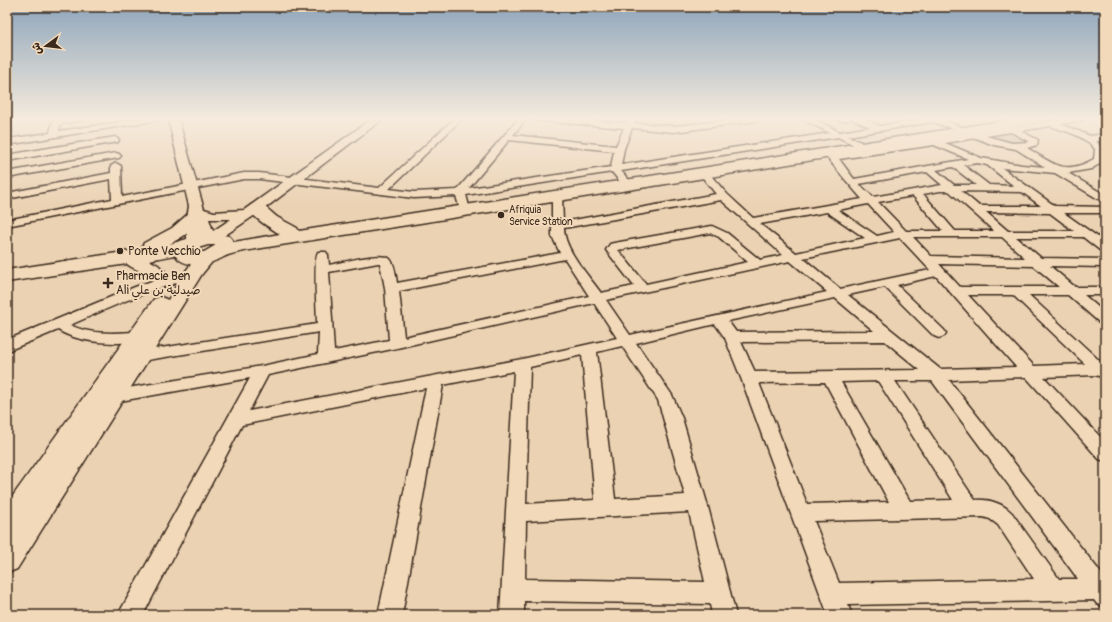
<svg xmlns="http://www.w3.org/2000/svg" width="1112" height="622" font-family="Pangolin,'Playpen Sans Arabic',sans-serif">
<rect width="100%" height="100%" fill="#ebd2b3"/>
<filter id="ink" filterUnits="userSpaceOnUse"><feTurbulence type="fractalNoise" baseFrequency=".025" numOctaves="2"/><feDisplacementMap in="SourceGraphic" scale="8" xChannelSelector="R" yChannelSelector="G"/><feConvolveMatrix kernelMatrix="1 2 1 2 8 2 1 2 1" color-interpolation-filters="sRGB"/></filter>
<g filter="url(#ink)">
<!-- green -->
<path fill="#ceb69a" stroke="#84705c" d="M 1013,131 L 1027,138 L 1029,142 L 1017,145 L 982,136 Z"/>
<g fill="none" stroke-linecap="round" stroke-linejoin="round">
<!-- minor casing -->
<g stroke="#3b2a1e" stroke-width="3">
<g id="minor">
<path d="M 70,118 L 87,118 L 83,120 L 60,124 L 59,131 L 146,118 L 163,118 L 159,120 L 7,145 L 7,139 L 50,133 L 52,123 L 54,120 Z"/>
<path d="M 455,118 L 463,118 L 389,189 L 414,192 L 457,190 L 519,118 L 557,118 L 626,123 L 628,118 L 636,118 L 634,123 L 674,126 L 748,118 L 768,118 L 764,120 L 674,132 L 632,128 L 624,149 L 621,165 L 830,133 L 804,120 L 803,118 L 812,118 L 840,132 L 870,127 L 854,120 L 853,118 L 863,118 L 880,126 L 933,118 L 945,120 L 963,128 L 959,131 L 933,122 L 848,136 L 861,142 L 862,144 L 858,147 L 838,137 L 621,171 L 630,181 L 625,184 L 621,183 L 612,172 L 466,195 L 469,206 L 464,209 L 459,206 L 456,196 L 414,198 L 259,179 L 244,179 L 7,226 L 7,220 L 112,199 L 111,179 L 7,199 L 7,193 L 111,173 L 111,166 L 116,163 L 121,166 L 122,197 L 244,173 L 259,173 L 379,188 ZM 527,118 L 531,120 L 624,128 L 616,146 L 513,135 ZM 509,140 L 614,151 L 611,167 L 469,188 Z"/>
<path d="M 835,118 L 851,118 C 848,122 838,122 835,118 Z"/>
<path d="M 1071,118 L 1087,118 L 1083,120 L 1061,124 L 1090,136 L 1105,134 L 1105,140 L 1096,141 L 1105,152 L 1101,163 L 1091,169 L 1068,173 L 1105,195 L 1105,203 L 1055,173 L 1002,168 L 1055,206 L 1105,207 L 1105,213 L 1064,213 L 1105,242 L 1105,252 L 1101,251 L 1083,237 L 1016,237 L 1041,258 L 1105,259 L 1105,267 L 1050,266 L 1075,287 L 1105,287 L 1105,295 L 1084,295 L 1105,313 L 1105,324 L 1100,323 L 1068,295 L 1029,295 L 1103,364 L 1105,364 L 1105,377 L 1102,377 L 1095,375 L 1044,377 L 1105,442 L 1105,461 L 1099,459 L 1026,377 L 949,380 L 1105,578 L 1105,607 L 1097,604 L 1094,600 L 848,605 L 852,615 L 828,615 L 741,378 L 725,338 L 715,324 L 636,343 L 672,395 L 682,418 L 707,503 L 736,615 L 712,615 L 710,604 L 524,601 L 524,615 L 500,615 L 514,371 L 443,385 L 402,615 L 378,615 L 426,388 L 242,425 L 143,615 L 118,615 L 250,378 L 109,403 L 103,401 L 101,397 L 103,393 L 109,391 L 262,366 L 318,354 L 319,332 L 141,361 L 136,360 L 133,356 L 136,352 L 141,351 L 317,324 C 317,312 313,259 318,252 L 326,252 L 328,255 L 329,265 C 341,263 382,251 390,259 C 395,264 396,276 397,283 L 560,253 L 552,236 L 552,196 L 557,193 L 562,196 L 563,222 L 716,194 L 699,173 L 704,170 L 707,171 L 727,194 L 753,218 L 862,199 C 849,184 836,169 824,153 L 826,151 L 832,151 L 835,154 ZM 1050,126 C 1065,131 1085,136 1095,149 L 1094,159 C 1063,176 1054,164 1027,148 L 1037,145 L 1038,140 L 1021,131 ZM 1011,132 L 1030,142 L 1012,143 L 986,136 ZM 976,138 L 994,145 L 1016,149 L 1045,167 L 1022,165 L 981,158 L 945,143 ZM 934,145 L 968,159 L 854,179 L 839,159 ZM 978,163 L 987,165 L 1014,186 L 989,185 L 963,165 ZM 953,167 L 976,185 L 954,185 L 936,170 ZM 927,172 L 942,185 L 873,197 L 859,184 ZM 940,191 L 949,191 L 994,231 L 955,231 L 923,194 ZM 961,191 L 1022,192 L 1041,206 L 979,206 ZM 913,196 L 943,231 L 906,231 L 878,202 ZM 721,200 L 783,255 L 760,260 L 727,233 L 712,226 L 614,243 L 610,244 L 606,250 L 634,286 L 601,293 C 589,276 564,250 564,228 ZM 868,204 L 894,232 L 877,236 L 838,210 ZM 827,212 L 865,238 L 796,253 L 760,224 ZM 986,212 L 1050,213 L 1074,231 L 1008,231 ZM 710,233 L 719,237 L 748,262 L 646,284 L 618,250 ZM 913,237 L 1002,237 L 1025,258 L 931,256 ZM 900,238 L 930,270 L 840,289 L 803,258 ZM 565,259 L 589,296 L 404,337 L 399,291 ZM 790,261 L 827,292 L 630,335 L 606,300 ZM 378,263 L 380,263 L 385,288 L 389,340 L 334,351 L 329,272 ZM 939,264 L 1034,266 L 1059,287 L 960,287 ZM 936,276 L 1016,367 L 940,369 L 848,295 L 885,287 L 934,336 L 939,338 L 944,336 L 946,333 L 944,330 L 897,285 ZM 968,295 L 1013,295 L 1085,364 L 1034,366 ZM 835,298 L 874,331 L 736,332 L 728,321 ZM 594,303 L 617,338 L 522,359 L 249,411 L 268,375 L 397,348 ZM 885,341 L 920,370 L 755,372 L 741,342 ZM 622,346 L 658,400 L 685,495 L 615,499 L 597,352 ZM 582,355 L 595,500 L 526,504 L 530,367 ZM 878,381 L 953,500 L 910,501 L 841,382 ZM 895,381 L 932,381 L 1078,579 L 1059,579 L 1012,513 C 1002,503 988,499 975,500 ZM 825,382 L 889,502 L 807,504 L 759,383 ZM 689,512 L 705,582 L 525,579 L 526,521 ZM 983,517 L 990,519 L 998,525 L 1034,579 L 839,583 L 814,521 Z"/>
<path d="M 115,137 L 119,140 L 118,142 L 7,161 L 7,155 Z"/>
<path d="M 116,153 L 119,154 L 121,156 L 119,158 L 7,178 L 7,172 Z"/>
<path d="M 179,274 L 184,275 L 185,278 L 184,281 C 144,291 107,309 70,325 C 92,336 122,333 146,331 L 151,333 L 153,336 L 151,339 C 127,346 79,344 58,330 L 7,351 L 7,340 L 135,287 L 160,278 Z"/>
</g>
</g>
<!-- tertiary casing -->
<g stroke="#3b2a1e" stroke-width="3">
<path id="tertiary" d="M 168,118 L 178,118 L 203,206 L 204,209 L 214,212 L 244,210 L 373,118 L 384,118 L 264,209 L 215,242 L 207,243 L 201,241 L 199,245 L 194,246 L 189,245 L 187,242 L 187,218 L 189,206 ZM 209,219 L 231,219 L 213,231 Z"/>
</g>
<!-- secondary casing -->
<g stroke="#3b2a1e" stroke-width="3">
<path id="secondary" d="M 208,252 L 214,253 L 216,257 L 202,274 L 17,569 L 7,573 L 7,504 L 154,299 L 161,297 L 168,300 C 177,286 191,256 208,252 Z"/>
</g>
<!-- trunk casing -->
<g stroke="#3b2a1e" stroke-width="3">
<path id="trunk" d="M 1021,118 L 1048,118 L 1047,121 L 1042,122 L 704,178 L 262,248 C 251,250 239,251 228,255 C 225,256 221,259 217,260 C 204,266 184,268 175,255 L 149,260 L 158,265 L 175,281 L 172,285 C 157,289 155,281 144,273 C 139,270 132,268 127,264 L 7,282 L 7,270 L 143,249 L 142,247 L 144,243 L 172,228 L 188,214 L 194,213 L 200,214 L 203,218 C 195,230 182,237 170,244 L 207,233 L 229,236 L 234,242 L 280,234 C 269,227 256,220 248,209 L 251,205 C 263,202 268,210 277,217 C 283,221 291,224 297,228 L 299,231 ZM 208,245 L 216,245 L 204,252 L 193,252 L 198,248 Z"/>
</g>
<!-- minor -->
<use href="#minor" fill="#f2d9b9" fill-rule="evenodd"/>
<!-- tertiary -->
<use href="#tertiary" fill="#f2d9b9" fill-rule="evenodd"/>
<!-- secondary -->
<use href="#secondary" fill="#f2d9b9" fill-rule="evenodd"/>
<!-- trunk -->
<use href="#trunk" fill="#f2d9b9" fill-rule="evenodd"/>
</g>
</g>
<!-- sky -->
<linearGradient id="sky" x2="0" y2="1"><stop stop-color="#8da5bb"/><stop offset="0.58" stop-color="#f6ebdd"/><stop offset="1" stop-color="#f6ebdd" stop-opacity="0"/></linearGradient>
<rect width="1112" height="205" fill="url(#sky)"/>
<!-- markers -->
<g fill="#3b2a1e" stroke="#f2d9b9" stroke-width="1.5">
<circle cx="501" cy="215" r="4"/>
<circle cx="120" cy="251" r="4"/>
<path d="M106 277h4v4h4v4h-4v4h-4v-4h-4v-4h4z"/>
</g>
<g text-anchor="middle" stroke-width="4" stroke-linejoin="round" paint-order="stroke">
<!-- far-poi labels -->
<g font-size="10" fill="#3b2a1e" stroke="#f2d9b9" text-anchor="start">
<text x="509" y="213">Afriquia<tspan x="509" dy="12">Service Station</tspan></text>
</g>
<!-- poi labels -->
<g font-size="12" fill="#3b2a1e" stroke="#f2d9b9" text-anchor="start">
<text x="128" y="255">Ponte Vecchio</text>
<text x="116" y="280">Pharmacie Ben<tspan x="116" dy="14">Ali صيدلية بن علي</tspan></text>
</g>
</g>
<!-- margin -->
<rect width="1112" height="622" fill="none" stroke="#f2d9b9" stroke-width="24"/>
<rect x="12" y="12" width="1088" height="598" fill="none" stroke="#3b2a1e" stroke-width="1.5" filter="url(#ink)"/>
<!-- north arrow -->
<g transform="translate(46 46) rotate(255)" stroke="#f2d9b9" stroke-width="3" paint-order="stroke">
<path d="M0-3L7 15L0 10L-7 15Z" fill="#3b2a1e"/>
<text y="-6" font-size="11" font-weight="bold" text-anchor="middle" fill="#3b2a1e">ش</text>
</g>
</svg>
